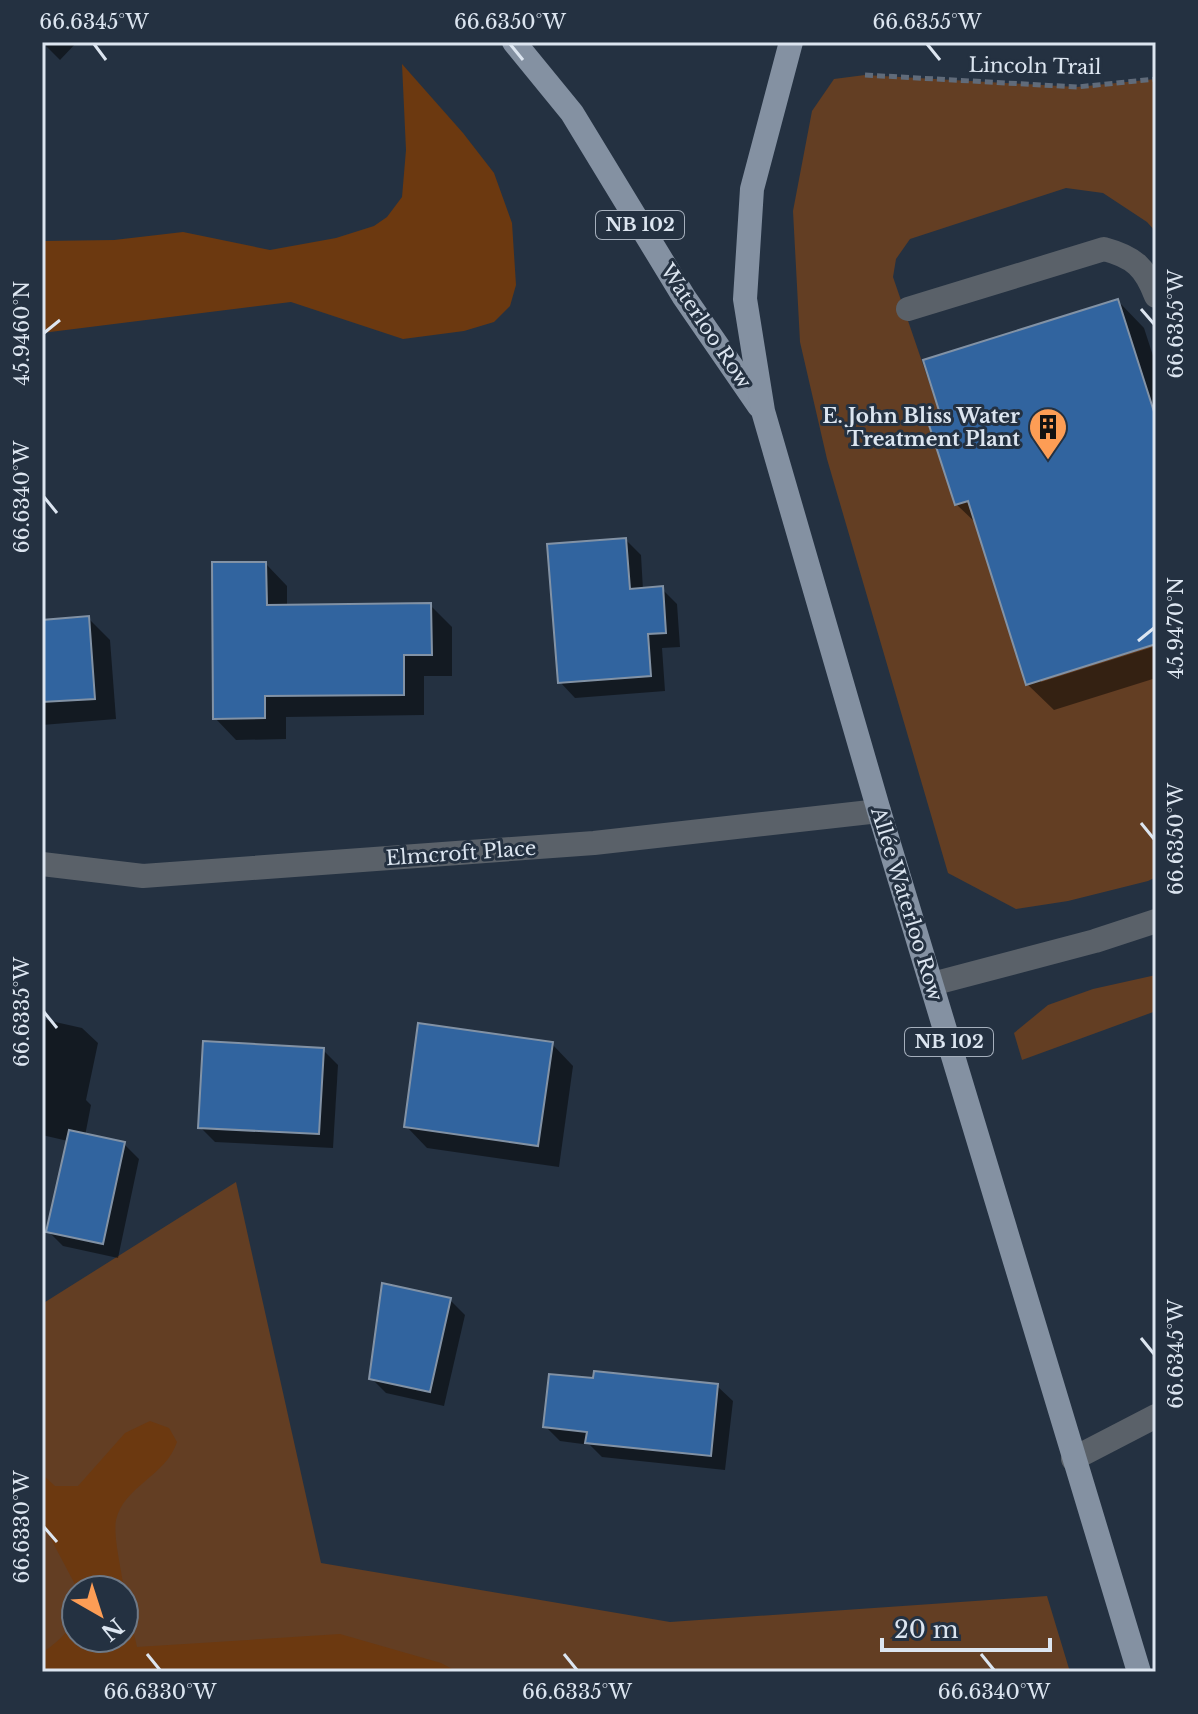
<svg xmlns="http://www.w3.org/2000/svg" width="1198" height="1714" font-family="'Libre Baskerville',serif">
<rect width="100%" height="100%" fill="#243141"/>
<!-- green -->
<g fill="#633e23" fill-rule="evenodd">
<path d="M 865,75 L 1077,87 L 1156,79 L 1156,232 L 1147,222 L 1103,193 L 1066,188 L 910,239 L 896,259 L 893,277 L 941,417 L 928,422 L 955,505 L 968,501 L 1026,684 L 1156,644 L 1156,877 L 1148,881 L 1068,901 L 1016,909 L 948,873 L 827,459 L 800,342 L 793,211 L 812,111 L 834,79 Z"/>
<path d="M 1156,975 L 1156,1011 L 1022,1060 L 1014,1033 L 1048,1005 L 1093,989 Z"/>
<path d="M 236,1182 L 321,1563 L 670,1622 L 1047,1596 L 1070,1672 L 42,1672 L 42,1304 ZM 76,1590 L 124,1590 L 124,1638 L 76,1638 Z"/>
</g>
<!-- water -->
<g fill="#6c3910">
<path d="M 402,64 L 463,133 L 494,173 L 512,223 L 516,285 L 510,306 L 494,322 L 464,331 L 403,339 L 291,302 L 42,333 L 42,241 L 114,240 L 183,232 L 270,250 L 336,238 L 374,226 L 387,217 L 402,197 L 406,150 Z"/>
<path d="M 150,1421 L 169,1428 L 177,1442 C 166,1476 124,1486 116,1520 C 113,1537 122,1572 124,1590 L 78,1590 L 42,1522 L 42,1474 L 55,1486 L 78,1486 L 125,1433 Z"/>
<path d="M 124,1591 L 137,1647 L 340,1634 L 441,1663 L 458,1672 L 42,1672 L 42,1653 C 59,1641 74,1629 76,1607 L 76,1638 L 124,1638 Z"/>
</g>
<!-- shadow -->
<g fill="#0007">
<path d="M 42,42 L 77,42 L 60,60 Z"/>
<path d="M 1118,301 L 1144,328 L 1156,365 L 1156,641 L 1041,678 L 1041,682 L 1156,646 L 1156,678 L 1054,710 L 1027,684 L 978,525 L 956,504 L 943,419 Z"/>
<path d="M 626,540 L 641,555 L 643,590 L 662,589 L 677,604 L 680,647 L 662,648 L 665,691 L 575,698 L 560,682 Z"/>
<path d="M 266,564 L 287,586 L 287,607 L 430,605 L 452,627 L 452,676 L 424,676 L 424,715 L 286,717 L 286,739 L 236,740 L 215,718 Z"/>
<path d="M 88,618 L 110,640 L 116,719 L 42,725 L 42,622 Z"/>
<path d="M 42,1019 L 82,1028 L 98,1043 L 86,1100 L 91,1105 L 85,1136 L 124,1144 L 139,1159 L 118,1258 L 63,1246 L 48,1231 L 68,1141 L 42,1135 Z"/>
<path d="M 552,1044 L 573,1066 L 559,1167 L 427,1148 L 406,1126 Z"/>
<path d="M 323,1050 L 338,1065 L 333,1148 L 215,1142 L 200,1127 Z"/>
<path d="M 450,1300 L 465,1315 L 444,1406 L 386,1393 L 371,1378 Z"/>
<path d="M 717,1386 L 733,1401 L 725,1470 L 602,1457 L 590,1445 L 560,1441 L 545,1426 Z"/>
</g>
<!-- building -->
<g fill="#31649f" stroke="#8292a5" stroke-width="2">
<path d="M 1118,299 L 1156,418 L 1156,644 L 1026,685 L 968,501 L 955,505 L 928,422 L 941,417 L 923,360 Z"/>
<path d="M 626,538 L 630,589 L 663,586 L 666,633 L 648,634 L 651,676 L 558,683 L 547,544 Z"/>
<path d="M 212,562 L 266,562 L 267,605 L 431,603 L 432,655 L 404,655 L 404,695 L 265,696 L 265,718 L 213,719 Z"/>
<path d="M 89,616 L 95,699 L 42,702 L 42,620 Z"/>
<path d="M 418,1023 L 553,1042 L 538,1146 L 404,1127 Z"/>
<path d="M 203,1041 L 324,1048 L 319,1134 L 198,1128 Z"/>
<path d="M 69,1130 L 125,1142 L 103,1244 L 46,1232 Z"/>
<path d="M 382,1283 L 451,1298 L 430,1392 L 369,1379 Z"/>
<path d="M 594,1371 L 718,1384 L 711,1456 L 585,1443 L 587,1432 L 543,1427 L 549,1374 L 593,1378 Z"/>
</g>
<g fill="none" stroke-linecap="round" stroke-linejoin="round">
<!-- path -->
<path stroke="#606b7a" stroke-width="5" stroke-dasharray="8 4" stroke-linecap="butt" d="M 865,75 L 1077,87 L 1156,79"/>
<!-- lane -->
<g stroke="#5a6169" stroke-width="24">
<path d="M 908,309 L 1104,249 C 1134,257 1145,267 1156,296"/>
<path d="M 932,984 L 1095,941 L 1156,921"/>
</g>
<!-- street -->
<g stroke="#5a6169" stroke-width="24">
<path d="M 42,864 L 143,876 L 594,843 L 879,811"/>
<path d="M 1073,1459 L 1156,1416"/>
</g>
<!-- primary -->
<g stroke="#8491a2" stroke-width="24">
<path d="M 514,42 L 572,113 L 684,297 L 759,406"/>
<path d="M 791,42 L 752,189 L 745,299 L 763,411 L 879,811 L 1139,1672"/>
</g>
</g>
<!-- ticks -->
<path fill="none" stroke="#dce5f0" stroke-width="3" d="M 94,44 L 106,60M 510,44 L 523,60M 927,44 L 940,60M 1141,309 L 1154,324M 44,333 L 60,320M 44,497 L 57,513M 1138,641 L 1154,628M 1141,823 L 1154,839M 44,1012 L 57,1028M 1141,1338 L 1154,1354M 44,1527 L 57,1542M 147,1654 L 160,1670M 564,1654 L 577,1670M 981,1654 L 994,1670"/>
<!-- icons -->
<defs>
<g id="building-pin" transform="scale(2)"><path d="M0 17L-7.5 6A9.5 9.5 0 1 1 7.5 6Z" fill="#fd9d55" stroke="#243141"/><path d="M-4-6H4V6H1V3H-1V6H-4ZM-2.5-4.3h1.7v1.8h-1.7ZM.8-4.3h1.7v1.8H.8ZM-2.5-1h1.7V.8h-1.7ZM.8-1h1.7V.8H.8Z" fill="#111"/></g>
</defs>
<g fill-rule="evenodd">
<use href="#building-pin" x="1048" y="427"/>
</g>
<g text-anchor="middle" stroke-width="6" stroke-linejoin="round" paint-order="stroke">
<!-- shield labels -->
<g fill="#243141" stroke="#a5afbc" stroke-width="2">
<rect x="596" y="211" width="88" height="28" rx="6"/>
<rect x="905" y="1028" width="88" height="28" rx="6"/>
</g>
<g font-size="18" font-weight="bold" fill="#dce5f0">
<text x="640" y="231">NB 102</text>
<text x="949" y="1048">NB 102</text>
</g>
<!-- street labels -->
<g font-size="20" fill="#dce5f0" stroke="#243141">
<text transform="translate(1035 66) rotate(1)" y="7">Lincoln Trail</text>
<text transform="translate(706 326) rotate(56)" y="7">Waterloo Row</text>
<text transform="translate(461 853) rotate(-4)" y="7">Elmcroft Place</text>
<text transform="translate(907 904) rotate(73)" y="7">Allée Waterloo Row</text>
</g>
<!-- poi labels -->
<g font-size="20" font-weight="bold" fill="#dce5f0" stroke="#243141" text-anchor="end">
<text x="1020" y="423">E. John Bliss Water<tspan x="1020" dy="23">Treatment Plant</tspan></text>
</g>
</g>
<!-- border -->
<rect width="1198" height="1714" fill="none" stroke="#243141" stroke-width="88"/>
<!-- north arrow -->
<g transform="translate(100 1614) rotate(141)"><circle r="38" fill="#243141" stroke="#6e7987" stroke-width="2"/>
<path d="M0-6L14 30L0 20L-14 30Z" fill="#fd9d55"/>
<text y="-12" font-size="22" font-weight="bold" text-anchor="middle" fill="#dce5f0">N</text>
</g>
<!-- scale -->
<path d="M882 1638v12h168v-12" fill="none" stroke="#dce5f0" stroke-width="4"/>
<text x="894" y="1638" font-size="24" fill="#dce5f0" stroke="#243141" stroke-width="6" paint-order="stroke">20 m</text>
<rect x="44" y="44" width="1110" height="1626" fill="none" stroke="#dce5f0" stroke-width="3"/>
<g font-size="20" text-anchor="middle" fill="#dce5f0">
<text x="94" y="29">66.6345°W</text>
<text x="510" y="29">66.6350°W</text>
<text x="927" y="29">66.6355°W</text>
<text transform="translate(1176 324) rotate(-90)" y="7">66.6355°W</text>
<text transform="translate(22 333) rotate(-90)" y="7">45.9460°N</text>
<text transform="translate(22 497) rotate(-90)" y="7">66.6340°W</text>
<text transform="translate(1176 628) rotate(-90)" y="7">45.9470°N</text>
<text transform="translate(1176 839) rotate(-90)" y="7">66.6350°W</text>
<text transform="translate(22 1012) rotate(-90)" y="7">66.6335°W</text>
<text transform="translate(1176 1354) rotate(-90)" y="7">66.6345°W</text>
<text transform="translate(22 1527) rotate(-90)" y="7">66.6330°W</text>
<text x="160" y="1699">66.6330°W</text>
<text x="577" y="1699">66.6335°W</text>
<text x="994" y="1699">66.6340°W</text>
</g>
</svg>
